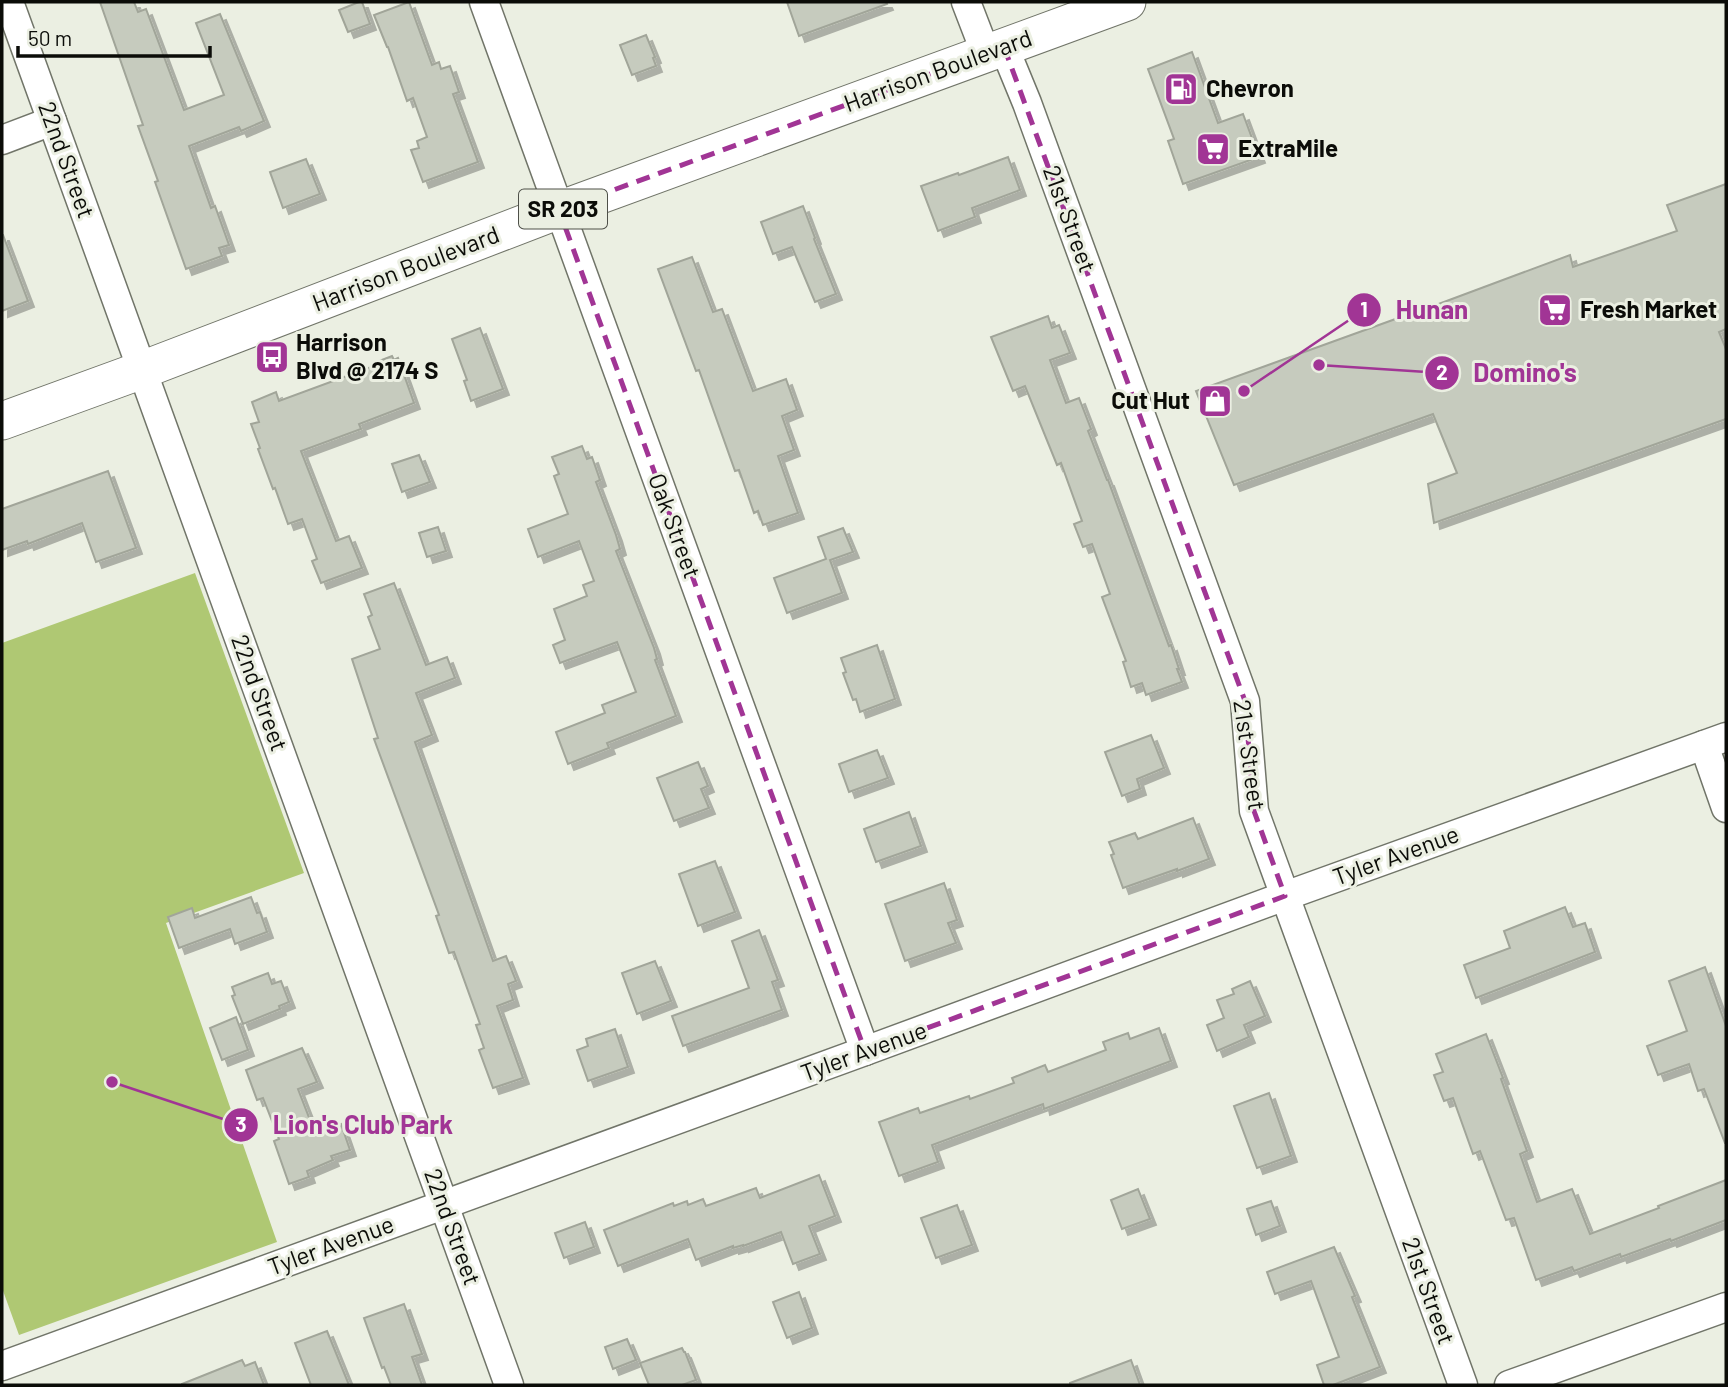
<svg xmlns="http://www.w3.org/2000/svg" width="1728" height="1387" font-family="Barlow,sans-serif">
<defs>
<filter id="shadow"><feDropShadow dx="6" dy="6" stdDeviation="0" flood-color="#0004"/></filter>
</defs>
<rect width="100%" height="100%" fill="#ebefe2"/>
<!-- green -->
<path fill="#afc873" d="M 195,573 L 304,873 L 166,923 L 277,1242 L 19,1335 L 2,1288 L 2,643 Z"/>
<!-- building -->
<g fill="#c6cbbe" stroke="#a1a599" stroke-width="2" filter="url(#shadow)">
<path d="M 100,2 L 134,2 L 138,12 L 146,9 L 184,110 L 224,95 L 196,23 L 220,14 L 264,121 L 241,131 L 239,127 L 189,146 L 211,208 L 215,206 L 229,245 L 219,248 L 222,256 L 186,269 L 155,182 L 158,181 L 138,126 L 143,125 Z"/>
<path d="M 359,2 L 362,2 L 370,24 L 348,32 L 339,10 Z"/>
<path d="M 409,2 L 432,65 L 439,62 L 441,69 L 450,66 L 459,92 L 453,94 L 478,162 L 423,182 L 411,150 L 419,148 L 417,141 L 427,137 L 413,98 L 407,101 L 388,47 L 387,47 L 374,15 Z"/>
<path d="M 787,2 L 886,2 L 887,4 L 799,36 Z"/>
<path d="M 646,35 L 655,57 L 653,58 L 656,66 L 632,75 L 620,45 Z"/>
<path d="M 1192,52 L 1218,123 L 1243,114 L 1259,157 L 1183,184 L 1168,141 L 1174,139 L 1148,69 Z"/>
<path d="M 1008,157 L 1020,190 L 972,208 L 975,217 L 938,231 L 921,186 L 958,173 L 959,175 Z"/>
<path d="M 306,159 L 320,194 L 283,208 L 270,172 Z"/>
<path d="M 1726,184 L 1726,329 L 1719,332 L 1726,349 L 1726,419 L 1434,523 L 1428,484 L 1457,473 L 1433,414 L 1234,485 L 1196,391 L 1401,317 L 1401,318 L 1570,255 L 1573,267 L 1677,231 L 1667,205 Z"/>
<path d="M 803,206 L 815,238 L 814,239 L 836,294 L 815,302 L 792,247 L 773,254 L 761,222 Z"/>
<path d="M 2,235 L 3,235 L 28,301 L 2,311 Z"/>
<path d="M 692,257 L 713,312 L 722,309 L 753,391 L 786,379 L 797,410 L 782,416 L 794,450 L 778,456 L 798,513 L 763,525 L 758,511 L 754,513 L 739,470 L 735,471 L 699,370 L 696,371 L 658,269 Z"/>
<path d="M 1048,316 L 1052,328 L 1059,325 L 1070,353 L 1050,360 L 1066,403 L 1079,398 L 1091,429 L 1088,431 L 1107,480 L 1108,480 L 1169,646 L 1171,645 L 1179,669 L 1177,669 L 1182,682 L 1146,695 L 1142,683 L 1131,687 L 1123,662 L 1126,661 L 1102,597 L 1110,594 L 1092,544 L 1083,547 L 1074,524 L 1082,521 L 1061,463 L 1057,465 L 1025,386 L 1013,391 L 991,337 Z"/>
<path d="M 480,328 L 503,389 L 471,401 L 464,381 L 467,380 L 452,339 Z"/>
<path d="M 392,356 L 394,360 L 398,358 L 414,403 L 359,424 L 361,429 L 301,451 L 336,541 L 349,536 L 362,568 L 321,583 L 312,561 L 317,559 L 302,519 L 288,524 L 275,488 L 273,489 L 258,449 L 260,448 L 251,424 L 259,422 L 252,402 L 276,392 L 279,401 L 374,366 L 374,363 Z"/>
<path d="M 582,446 L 587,459 L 592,457 L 600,480 L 596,482 L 616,535 L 620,549 L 616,551 L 654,648 L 657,659 L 655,660 L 676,716 L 607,743 L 609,748 L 568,764 L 556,732 L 605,713 L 602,705 L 636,692 L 617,642 L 560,663 L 553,645 L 565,640 L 554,609 L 587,596 L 583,585 L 594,581 L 579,541 L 538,557 L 528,529 L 568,514 L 554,476 L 559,474 L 552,457 Z"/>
<path d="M 419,455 L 430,482 L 402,492 L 392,464 Z"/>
<path d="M 108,471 L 136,548 L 96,562 L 82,523 L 28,544 L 27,541 L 2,550 L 2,509 Z"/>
<path d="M 438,527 L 446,551 L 427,557 L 419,533 Z"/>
<path d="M 843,528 L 853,552 L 830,560 L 842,593 L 787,613 L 774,578 L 826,559 L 818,537 Z"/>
<path d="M 394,583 L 426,665 L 447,657 L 455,678 L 416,693 L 432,735 L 415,742 L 493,961 L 506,956 L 516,981 L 508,984 L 513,1000 L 497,1006 L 523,1078 L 493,1088 L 479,1050 L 484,1048 L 476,1025 L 480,1024 L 454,952 L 449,953 L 436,916 L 439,915 L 374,739 L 378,738 L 352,659 L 380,649 L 368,617 L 372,615 L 364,594 Z"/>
<path d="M 877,645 L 895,699 L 860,712 L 856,699 L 853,700 L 843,673 L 846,672 L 841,658 Z"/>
<path d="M 1151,735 L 1164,768 L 1137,779 L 1140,789 L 1122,796 L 1105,752 Z"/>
<path d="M 877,750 L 888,778 L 849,792 L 839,764 Z"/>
<path d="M 698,762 L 708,786 L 701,789 L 709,808 L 674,821 L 657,778 Z"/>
<path d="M 909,812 L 921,846 L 876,862 L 864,829 Z"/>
<path d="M 1193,818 L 1209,859 L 1177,871 L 1177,869 L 1123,888 L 1111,855 L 1114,854 L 1109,842 L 1135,833 L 1138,839 Z"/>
<path d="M 715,861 L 735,912 L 698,926 L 679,874 Z"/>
<path d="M 944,883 L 957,920 L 948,923 L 956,943 L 905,961 L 885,904 Z"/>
<path d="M 251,897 L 257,913 L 260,912 L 267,932 L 235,944 L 230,929 L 179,948 L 168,917 L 192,908 L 195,918 Z"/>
<path d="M 1565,907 L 1573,927 L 1585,923 L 1595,952 L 1476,998 L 1464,965 L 1510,948 L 1504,931 Z"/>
<path d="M 759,930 L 778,980 L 772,982 L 782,1010 L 683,1046 L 672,1016 L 749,988 L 732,941 Z"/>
<path d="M 655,961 L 671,1001 L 637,1014 L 622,973 Z"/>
<path d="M 1705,967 L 1726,1026 L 1726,1143 L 1725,1143 L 1704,1089 L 1698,1091 L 1689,1064 L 1658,1075 L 1647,1046 L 1687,1031 L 1669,981 Z"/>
<path d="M 268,973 L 272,984 L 281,981 L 289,1002 L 279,1006 L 280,1009 L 243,1024 L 232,996 L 235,995 L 232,987 Z"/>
<path d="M 1250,981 L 1265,1016 L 1244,1025 L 1249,1037 L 1217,1051 L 1207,1025 L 1224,1018 L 1217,1000 L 1234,994 L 1232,989 Z"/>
<path d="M 236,1017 L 248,1050 L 222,1060 L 210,1028 Z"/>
<path d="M 1159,1028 L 1171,1061 L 1044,1109 L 1043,1104 L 932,1145 L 938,1162 L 899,1176 L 879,1122 L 918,1108 L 920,1113 L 969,1096 L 970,1099 L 1014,1083 L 1012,1078 L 1045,1065 L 1048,1072 L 1106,1050 L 1103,1042 L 1128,1033 L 1130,1039 Z"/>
<path d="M 615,1029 L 628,1067 L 588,1081 L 577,1050 L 588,1046 L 586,1039 Z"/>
<path d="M 1486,1034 L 1503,1078 L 1501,1079 L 1527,1151 L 1520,1154 L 1537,1202 L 1572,1189 L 1590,1234 L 1659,1208 L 1658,1206 L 1726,1180 L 1726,1220 L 1671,1241 L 1670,1239 L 1621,1257 L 1620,1254 L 1574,1271 L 1572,1267 L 1536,1280 L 1514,1218 L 1506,1220 L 1480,1151 L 1473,1154 L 1453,1098 L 1444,1101 L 1434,1075 L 1443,1072 L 1436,1054 Z"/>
<path d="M 302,1048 L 317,1082 L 298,1089 L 315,1133 L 341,1124 L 350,1150 L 331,1156 L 333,1160 L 307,1171 L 309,1177 L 289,1184 L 274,1141 L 279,1139 L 263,1098 L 257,1100 L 246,1070 Z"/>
<path d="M 1269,1093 L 1291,1156 L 1257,1168 L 1234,1106 Z"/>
<path d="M 819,1175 L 835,1216 L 809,1226 L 820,1254 L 793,1264 L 781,1232 L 743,1246 L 743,1245 L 733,1248 L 733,1246 L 696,1260 L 688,1239 L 618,1266 L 604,1230 L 673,1203 L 674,1206 L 687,1201 L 688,1205 L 703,1199 L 706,1206 L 756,1188 L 760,1198 Z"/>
<path d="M 1138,1189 L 1150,1219 L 1122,1229 L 1111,1200 Z"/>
<path d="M 1271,1201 L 1280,1226 L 1256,1235 L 1247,1209 Z"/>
<path d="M 957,1205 L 972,1245 L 936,1258 L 921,1218 Z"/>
<path d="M 585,1222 L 594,1247 L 564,1258 L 555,1233 Z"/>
<path d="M 1334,1247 L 1355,1296 L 1352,1297 L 1380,1367 L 1333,1385 L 1324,1385 L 1317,1365 L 1339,1357 L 1311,1281 L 1275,1294 L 1267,1272 Z"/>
<path d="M 799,1292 L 812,1328 L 787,1338 L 773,1302 Z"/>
<path d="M 404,1304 L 422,1354 L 412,1357 L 422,1385 L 391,1385 L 384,1367 L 382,1368 L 364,1318 Z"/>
<path d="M 327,1331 L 349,1385 L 311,1385 L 295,1343 Z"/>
<path d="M 627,1339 L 636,1360 L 613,1369 L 605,1347 Z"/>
<path d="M 682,1348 L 684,1352 L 685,1352 L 696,1380 L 682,1385 L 649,1385 L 640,1363 Z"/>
<path d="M 242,1360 L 245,1366 L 255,1362 L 264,1385 L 182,1385 L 182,1384 Z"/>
<path d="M 1131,1360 L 1140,1385 L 1070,1385 L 1070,1383 Z"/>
</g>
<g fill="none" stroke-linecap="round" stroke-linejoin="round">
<!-- minor casing -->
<g stroke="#717569" stroke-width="31">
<g id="minor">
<path d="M 9,2 L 509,1385"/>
<path d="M 484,2 L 865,1051"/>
<path d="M 966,2 L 986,54"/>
<path d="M 1004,47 L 1027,103 L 1245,701 L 1254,811 L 1463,1385"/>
<path d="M 2,140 L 52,121"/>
<path d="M 1704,745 L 1726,808"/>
<path d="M 2,1366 L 865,1051 L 1285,896 L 1726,737"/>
<path d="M 1509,1385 L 1726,1307"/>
</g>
</g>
<!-- major casing -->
<g stroke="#717569" stroke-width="39">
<path id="major" d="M 2,421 L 142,370 L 559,210 L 1127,2"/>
</g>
<!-- minor -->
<use href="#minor" stroke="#fff" stroke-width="28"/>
<!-- major -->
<use href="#major" stroke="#fff" stroke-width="37"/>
</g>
<!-- marked area -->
<path fill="none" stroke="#a13595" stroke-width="5" stroke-dasharray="14 9" stroke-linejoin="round" d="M 1004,47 L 1245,701 L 1254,811 L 1285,896 L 865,1051 L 559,210 Z"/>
<!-- icons -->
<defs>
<g id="fuel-square" transform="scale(1.75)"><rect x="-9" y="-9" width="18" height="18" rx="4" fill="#a13595" stroke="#ebefe2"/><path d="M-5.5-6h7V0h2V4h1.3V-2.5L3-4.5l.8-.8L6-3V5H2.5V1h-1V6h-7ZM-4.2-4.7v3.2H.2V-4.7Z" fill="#fff"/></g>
<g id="supermarket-square" transform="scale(1.75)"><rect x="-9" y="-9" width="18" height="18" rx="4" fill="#a13595" stroke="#ebefe2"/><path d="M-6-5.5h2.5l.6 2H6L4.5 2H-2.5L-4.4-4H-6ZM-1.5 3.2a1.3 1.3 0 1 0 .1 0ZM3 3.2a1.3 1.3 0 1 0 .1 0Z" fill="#fff"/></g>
<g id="bus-square" transform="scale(1.75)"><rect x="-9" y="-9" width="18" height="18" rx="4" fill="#a13595" stroke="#ebefe2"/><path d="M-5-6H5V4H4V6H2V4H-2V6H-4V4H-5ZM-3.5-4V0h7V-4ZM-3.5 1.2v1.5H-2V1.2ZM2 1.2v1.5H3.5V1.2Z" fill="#fff"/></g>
<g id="shop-square" transform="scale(1.75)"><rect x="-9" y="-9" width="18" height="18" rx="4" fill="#a13595" stroke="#ebefe2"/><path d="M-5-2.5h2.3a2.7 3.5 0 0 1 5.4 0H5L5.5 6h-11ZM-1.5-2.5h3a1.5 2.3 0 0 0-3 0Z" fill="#fff"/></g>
</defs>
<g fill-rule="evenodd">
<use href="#fuel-square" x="1181" y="89"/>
<use href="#supermarket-square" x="1213" y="149"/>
<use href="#supermarket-square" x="1555" y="310"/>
<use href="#bus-square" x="272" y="357"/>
<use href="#shop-square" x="1215" y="401"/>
</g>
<g text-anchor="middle" stroke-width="6" stroke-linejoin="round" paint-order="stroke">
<!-- shield labels -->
<rect fill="#ebefe2" stroke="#4e5049" stroke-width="2" x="519" y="189.5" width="88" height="39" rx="5"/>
<g font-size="23" font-weight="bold" fill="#0b0c08">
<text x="563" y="217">SR 203</text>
</g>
<!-- street labels -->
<g font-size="24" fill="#0b0c08" stroke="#ebefe2">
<text transform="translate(938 71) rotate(-20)" y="8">Harrison Boulevard</text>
<text transform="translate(66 160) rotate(70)" y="8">22nd Street</text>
<text transform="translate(1069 219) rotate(70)" y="8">21st Street</text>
<text transform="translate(406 269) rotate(-21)" y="8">Harrison Boulevard</text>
<text transform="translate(674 526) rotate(70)" y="8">Oak Street</text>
<text transform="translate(259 693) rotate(70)" y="8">22nd Street</text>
<text transform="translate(1249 755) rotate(82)" y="8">21st Street</text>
<text transform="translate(1396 856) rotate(-20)" y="8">Tyler Avenue</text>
<text transform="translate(864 1052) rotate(-20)" y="8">Tyler Avenue</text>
<text transform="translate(452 1227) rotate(70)" y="8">22nd Street</text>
<text transform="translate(331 1246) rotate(-20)" y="8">Tyler Avenue</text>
<text transform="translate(1428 1291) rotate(70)" y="8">21st Street</text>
</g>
<!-- poi labels -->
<g font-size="24" font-weight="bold" fill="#0b0c08" stroke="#ebefe2" text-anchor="start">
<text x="1206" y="97">Chevron</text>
<text x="1238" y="157">ExtraMile</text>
<text x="1580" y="318">Fresh Market</text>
<text x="296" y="351">Harrison<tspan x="296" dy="28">Blvd @ 2174 S</tspan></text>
<text x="1190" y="409" text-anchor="end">Cut Hut</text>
</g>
</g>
<!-- callouts -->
<path fill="none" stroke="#a13595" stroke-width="2.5" d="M1244 391L1364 310M1319 365L1442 373M112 1082L241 1125"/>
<g fill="#a13595" stroke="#ebefe2" stroke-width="2.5">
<circle cx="1244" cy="391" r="7"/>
<circle cx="1319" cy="365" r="7"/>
<circle cx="112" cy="1082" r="7"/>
<circle cx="1364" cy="310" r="18"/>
<circle cx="1442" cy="373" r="18"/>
<circle cx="241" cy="1125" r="18"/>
</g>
<g font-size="21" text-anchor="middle" font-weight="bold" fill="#fff">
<text x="1364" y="317">1</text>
<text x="1442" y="380">2</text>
<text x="241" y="1132">3</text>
</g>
<g font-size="26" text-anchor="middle" font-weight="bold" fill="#a13595" stroke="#ebefe2" stroke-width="6" stroke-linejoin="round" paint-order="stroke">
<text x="1432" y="319">Hunan</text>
<text x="1525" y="382">Domino's</text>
<text x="363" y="1134">Lion's Club Park</text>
</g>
<!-- border -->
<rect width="1728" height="1387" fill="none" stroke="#0b0c08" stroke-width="7"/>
<!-- scale -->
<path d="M18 46v10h192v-10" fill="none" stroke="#0b0c08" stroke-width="3.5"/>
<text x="28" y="46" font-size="21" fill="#0b0c08" stroke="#ebefe2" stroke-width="5" paint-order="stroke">50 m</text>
</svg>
